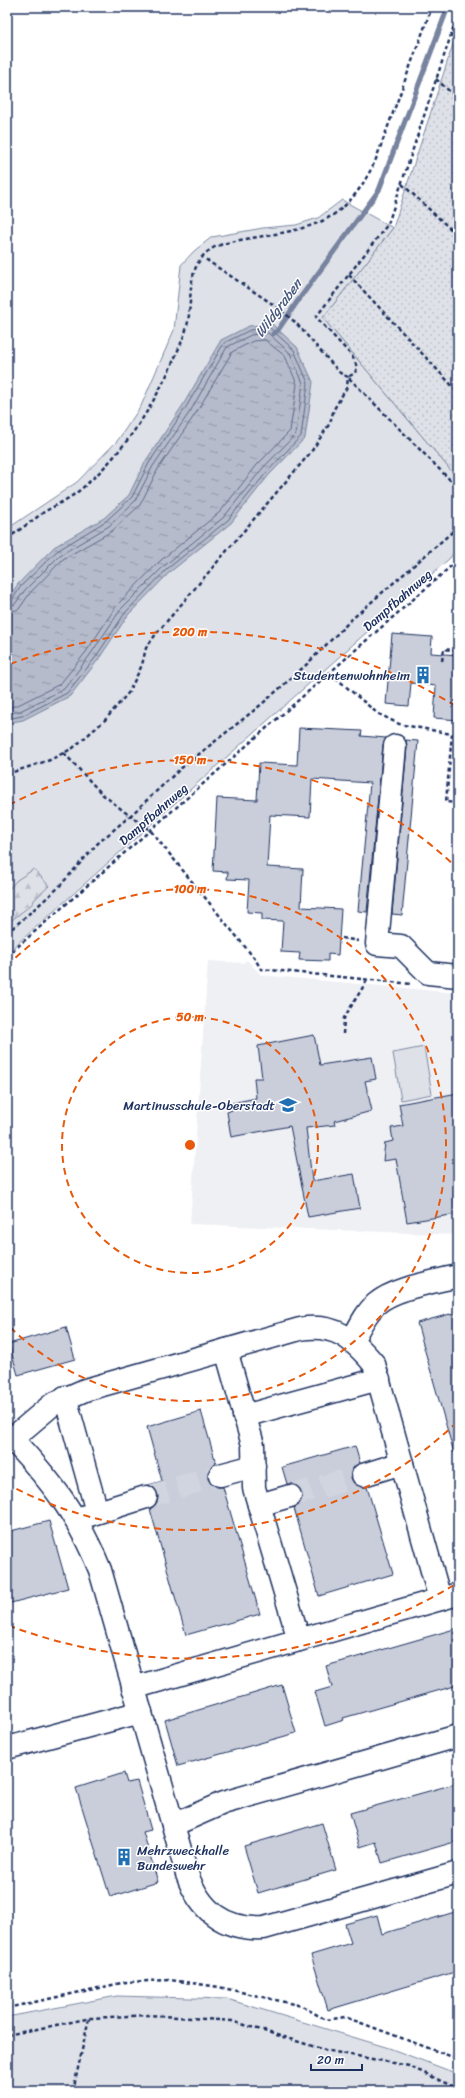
<svg xmlns="http://www.w3.org/2000/svg" width="465" height="2098" font-family="Sriracha,sans-serif">
<defs>
<pattern id="forest-firs" width="22" height="20" patternUnits="userSpaceOnUse"><rect width="22" height="20" fill="#dee1e7"/><path d="M5 1l3.5 6h-7zM16 11l3.5 6h-7z" fill="#bec1c9"/></pattern>
<pattern id="garden-dots" width="8" height="8" patternUnits="userSpaceOnUse"><rect width="8" height="8" fill="#dee1e7"/><path d="M2 2h.1M6 6h.1" fill="none" stroke="#bec1c9" stroke-width="1.8" stroke-linecap="round"/></pattern>
<pattern id="water-ripples" width="26" height="14" patternUnits="userSpaceOnUse"><rect width="26" height="14" fill="#b5bbca"/><path d="M2 4q2-2 4 0t4 0M15 11q2-2 4 0t4 0" fill="none" stroke="#9298a7"/></pattern>
</defs>
<rect width="100%" height="100%" fill="#fff"/>
<filter id="ink" filterUnits="userSpaceOnUse"><feTurbulence type="fractalNoise" baseFrequency=".025" numOctaves="2"/><feDisplacementMap in="SourceGraphic" scale="8" xChannelSelector="R" yChannelSelector="G"/><feConvolveMatrix kernelMatrix="1 2 1 2 8 2 1 2 1" color-interpolation-filters="sRGB"/></filter>
<g filter="url(#ink)">
<!-- built -->
<path fill="#eff0f4" d="M 247,960 L 261,975 L 458,993 L 458,1235 L 190,1224 L 208,961 L 243,963 Z"/>
<!-- grass -->
<g fill="#dee1e7" stroke="#7c88a2">
<path d="M 342,200 L 393,228 L 323,318 L 458,479 L 458,546 L 450,558 L 7,953 L 7,529 L 77,482 L 118,440 L 141,406 L 174,330 L 181,265 L 194,251 L 212,237 L 263,228 L 296,225 L 318,218 Z"/>
<path d="M 424,1047 L 432,1094 L 401,1100 L 393,1053 Z"/>
<path d="M 117,1996 L 227,1999 L 389,2048 L 458,2074 L 458,2091 L 7,2091 L 7,2017 Z"/>
</g>
<!-- forest -->
<path fill="url(#forest-firs)" stroke="#7c88a2" d="M 34,869 L 49,886 L 35,899 L 32,904 L 7,924 L 7,891 L 17,880 Z"/>
<!-- garden -->
<path fill="url(#garden-dots)" stroke="#7c88a2" d="M 458,29 L 458,479 L 323,318 L 393,228 Z"/>
<!-- water -->
<path fill="url(#water-ripples)" stroke="#77839f" d="M 272,324 L 297,347 L 313,382 L 305,438 L 269,475 L 231,523 L 170,572 L 128,615 L 98,660 L 70,696 L 23,720 L 7,723 L 7,600 L 18,584 L 54,547 L 104,518 L 129,495 L 145,462 L 183,405 L 221,340 L 249,326 Z"/>
<g fill="none" stroke-linecap="round" stroke-linejoin="round">
<!-- shore -->
<g stroke="#596789" stroke-width="1">
<path d="M 7,602 L 12,600 L 21,586 L 57,551 L 106,521 L 132,497 L 149,463 L 186,407 L 224,343 L 250,330 L 270,328 L 294,350 L 308,383 L 301,436 L 266,473 L 228,520 L 167,569 L 125,613 L 95,658 L 67,693 L 22,716 L 7,719"/>
<path d="M 7,607 L 15,604 L 25,590 L 60,555 L 109,526 L 135,501 L 153,466 L 191,410 L 227,347 L 251,335 L 268,333 L 290,353 L 303,383 L 296,434 L 262,469 L 224,517 L 164,566 L 121,609 L 90,655 L 64,689 L 20,711 L 7,714"/>
<path d="M 7,613 L 19,609 L 30,593 L 63,559 L 112,531 L 140,505 L 158,469 L 196,413 L 232,352 L 253,341 L 265,340 L 285,356 L 297,384 L 290,431 L 257,465 L 220,512 L 160,561 L 117,605 L 86,652 L 60,684 L 18,705 L 7,708"/>
</g>
<!-- stream -->
<path stroke="#77839f" stroke-width="5" d="M 273,334 L 278,330 L 297,302 L 379,190 L 448,7"/>
</g>
<!-- building -->
<g fill="#caceda" stroke="#1b2f5e">
<path d="M 392,634 L 432,637 L 431,653 L 458,655 L 458,720 L 434,718 L 436,686 L 411,683 L 409,706 L 386,704 Z"/>
<path d="M 299,728 L 362,731 L 361,736 L 386,738 L 383,745 L 367,912 L 358,911 L 370,783 L 312,779 L 310,817 L 270,815 L 267,867 L 303,869 L 301,907 L 341,909 L 338,955 L 328,954 L 328,961 L 299,960 L 300,953 L 281,952 L 283,921 L 262,920 L 262,913 L 247,912 L 249,880 L 227,879 L 228,872 L 213,871 L 217,798 L 257,800 L 259,763 L 297,765 Z"/>
<path d="M 406,740 L 418,741 L 402,915 L 392,914 L 407,747 Z"/>
<path d="M 314,1035 L 320,1065 L 372,1057 L 376,1079 L 365,1081 L 372,1111 L 334,1121 L 335,1125 L 306,1128 L 312,1181 L 354,1174 L 360,1208 L 308,1217 L 290,1126 L 231,1137 L 227,1112 L 232,1110 L 232,1103 L 256,1098 L 254,1078 L 262,1078 L 258,1046 Z"/>
<path d="M 458,1093 L 458,1195 L 454,1195 L 457,1214 L 407,1222 L 396,1159 L 383,1161 L 385,1143 L 393,1141 L 391,1128 L 403,1126 L 399,1104 Z"/>
<path d="M 458,1313 L 458,1453 L 454,1453 L 417,1323 L 450,1314 L 450,1315 Z"/>
<path d="M 66,1327 L 75,1359 L 18,1375 L 9,1344 Z"/>
<path d="M 201,1411 L 216,1463 L 211,1466 L 208,1471 L 208,1479 L 211,1484 L 216,1487 L 223,1487 L 260,1614 L 186,1635 L 150,1509 L 155,1505 L 158,1500 L 158,1494 L 154,1488 L 148,1485 L 162,1481 L 147,1427 Z"/>
<path d="M 355,1446 L 360,1463 L 354,1467 L 351,1472 L 351,1478 L 355,1484 L 361,1487 L 367,1487 L 393,1574 L 319,1596 L 294,1508 L 299,1505 L 302,1499 L 302,1492 L 298,1487 L 293,1484 L 287,1484 L 282,1467 Z"/>
<path d="M 49,1521 L 68,1588 L 7,1604 L 7,1532 Z"/>
<path d="M 458,1628 L 458,1685 L 343,1718 L 344,1720 L 325,1726 L 315,1692 L 332,1687 L 326,1666 Z"/>
<path d="M 282,1685 L 296,1733 L 178,1766 L 165,1720 Z"/>
<path d="M 124,1773 L 127,1783 L 137,1781 L 151,1830 L 143,1832 L 158,1882 L 110,1897 L 76,1788 Z"/>
<path d="M 458,1783 L 458,1841 L 382,1863 L 376,1842 L 360,1847 L 350,1813 Z"/>
<path d="M 322,1823 L 336,1870 L 258,1893 L 244,1846 Z"/>
<path d="M 458,1911 L 458,1971 L 328,2010 L 311,1955 L 351,1943 L 345,1924 L 377,1915 L 382,1934 Z"/>
</g>
<g fill="none" stroke-linecap="round" stroke-linejoin="round">
<!-- minor-tunnel -->
<g stroke="#d1d5df" stroke-width="22" stroke-dasharray="22 11" stroke-linecap="butt">
<path d="M 290,1496 L 363,1475"/>
<path d="M 146,1497 L 220,1475"/>
</g>
<!-- minor casing -->
<g stroke="#1b2f5e" stroke-width="25">
<g id="minor">
<path d="M 395,746 L 377,944 L 401,946 L 428,973 L 458,976"/>
<path d="M 352,1341 C 359,1328 365,1314 376,1304 C 394,1288 434,1282 458,1276"/>
<path d="M 226,1350 L 253,1445 L 254,1488 L 299,1640"/>
<path d="M 65,1397 L 97,1512"/>
<path d="M 244,1416 L 379,1379"/>
<path d="M 12,1439 C 52,1482 78,1515 100,1570 L 187,1874 C 200,1911 224,1930 264,1928 L 458,1873"/>
<path d="M 7,1443 L 53,1404 L 85,1390 L 300,1329 C 335,1323 353,1339 374,1364 L 440,1599"/>
<path d="M 220,1475 L 254,1466"/>
<path d="M 363,1475 L 402,1463"/>
<path d="M 259,1505 L 290,1496"/>
<path d="M 83,1517 L 146,1497"/>
<path d="M 133,1688 L 458,1594"/>
<path d="M 7,1748 L 141,1712"/>
<path d="M 173,1825 L 223,1803 L 458,1736"/>
</g>
</g>
<!-- path -->
<g stroke="#1b2f5e" stroke-width="2.5" stroke-dasharray="4 3" stroke-linecap="butt">
<path d="M 458,14 L 388,224 L 316,317 L 352,356 L 357,367 L 355,373 L 348,377 L 458,488"/>
<path d="M 436,79 L 458,99"/>
<path d="M 402,184 L 458,236"/>
<path d="M 349,275 L 458,392"/>
<path d="M 7,539 C 19,530 32,521 44,512 C 56,505 69,499 80,490 C 130,448 162,393 185,333 C 194,309 185,278 202,257 C 212,245 226,243 240,240 C 308,228 344,229 376,159 L 432,7"/>
<path d="M 442,661 L 444,649 L 458,651"/>
<path d="M 330,673 L 377,713 L 399,724 L 452,734 L 446,802 L 458,803"/>
<path d="M 64,753 L 102,794 L 130,816 L 179,770 L 262,704 L 306,665 L 353,618 L 458,527"/>
<path d="M 7,774 L 50,760 L 73,748 L 105,720 L 129,692 L 142,665 L 146,648 L 156,634 L 311,452 L 330,423 L 334,409 L 347,387 L 348,377 L 340,373 L 296,323 L 280,309 L 202,257"/>
<path d="M 7,933 L 58,888 L 97,844 L 130,816 L 150,830 L 255,959 L 261,969 L 412,984"/>
<path d="M 342,938 L 358,941"/>
<path d="M 7,956 L 458,560"/>
<path d="M 343,1034 L 344,1018 L 368,979"/>
<path d="M 7,2008 L 126,1982 L 170,1980 L 219,1987 L 302,2006 L 326,2020 L 345,2017 L 458,2059"/>
<path d="M 7,2035 L 91,2018 L 148,2015 L 232,2021 L 325,2050 L 409,2066 L 458,2089"/>
<path d="M 73,2091 L 89,2018"/>
</g>
<!-- minor -->
<use href="#minor" stroke="#fff" stroke-width="22"/>
</g>
</g>
<!-- distance rings -->
<g fill="none" stroke="#e8590c" stroke-width="2" stroke-dasharray="7 5">
<circle cx="190" cy="1145" r="128"/>
<path d="M7 966A256 256 0 1 1 7 1324"/>
<path d="M457 1422A385 385 0 0 1 9 1485M9 805A385 385 0 0 1 457 868"/>
<path d="M454 1585A513 513 0 0 1 10 1626M10 664A513 513 0 0 1 454 705"/>
</g>
<!-- icons -->
<defs>
<g id="building-bare" transform="scale(1.38)"><path d="M-4-6H4V6H1V3H-1V6H-4ZM-2.5-4.3h1.7v1.8h-1.7ZM.8-4.3h1.7v1.8H.8ZM-2.5-1h1.7V.8h-1.7ZM.8-1h1.7V.8H.8Z" fill="#1f6fb2" stroke="#fff" stroke-width="2.5" paint-order="stroke"/></g>
<g id="school-bare" transform="scale(1.38)"><path d="M0-5L7-2L0 1L-7-2ZM-4 1L0 2.5L4 1V4Q0 6-4 4Z" fill="#1f6fb2" stroke="#fff" stroke-width="2.5" paint-order="stroke"/></g>
</defs>
<g fill-rule="evenodd">
<use href="#building-bare" x="423" y="675"/>
<use href="#school-bare" x="288" y="1105"/>
<use href="#building-bare" x="124" y="1857"/>
</g>
<g text-anchor="middle" stroke-width="3" stroke-linejoin="round" paint-order="stroke">
<!-- street labels -->
<g font-size="13" fill="#1b2f5e" stroke="#fff">
<text transform="translate(397 600) rotate(-41)" y="5">Dampfbahnweg</text>
<text transform="translate(153 814) rotate(-41)" y="5">Dampfbahnweg</text>
</g>
<!-- poi labels -->
<g font-size="13" fill="#1b2f5e" stroke="#fff" text-anchor="end">
<text x="410" y="680">Studentenwohnheim</text>
<text x="275" y="1110">Martinusschule-Oberstadt</text>
<text x="137" y="1855" text-anchor="start">Mehrzweckhalle<tspan x="137" dy="15">Bundeswehr</tspan></text>
</g>
<!-- water labels -->
<g font-size="14" font-style="italic" fill="#49597e" stroke="#fff">
<text transform="translate(278 308) rotate(-53)" y="5">Wildgraben</text>
</g>
</g>
<circle cx="190" cy="1145" r="6" fill="#e8590c" stroke="#fff" stroke-width="2"/>
<g font-size="12" text-anchor="middle" font-weight="bold" fill="#e8590c" stroke="#fff" stroke-width="3" stroke-linejoin="round" paint-order="stroke">
<text x="190" y="636">200 m</text>
<text x="190" y="764">150 m</text>
<text x="190" y="893">100 m</text>
<text x="190" y="1021">50 m</text>
</g>
<!-- margin -->
<rect width="465" height="2098" fill="none" stroke="#fff" stroke-width="24"/>
<rect x="12" y="12" width="441" height="2074" fill="none" stroke="#1b2f5e" stroke-width="1.5" filter="url(#ink)"/>
<!-- scale -->
<path d="M311 2064v6h51v-6" fill="none" stroke="#1b2f5e" stroke-width="2"/>
<text x="317" y="2064" font-size="12" fill="#1b2f5e" stroke="#ffffff" stroke-width="3" paint-order="stroke">20 m</text>
</svg>
